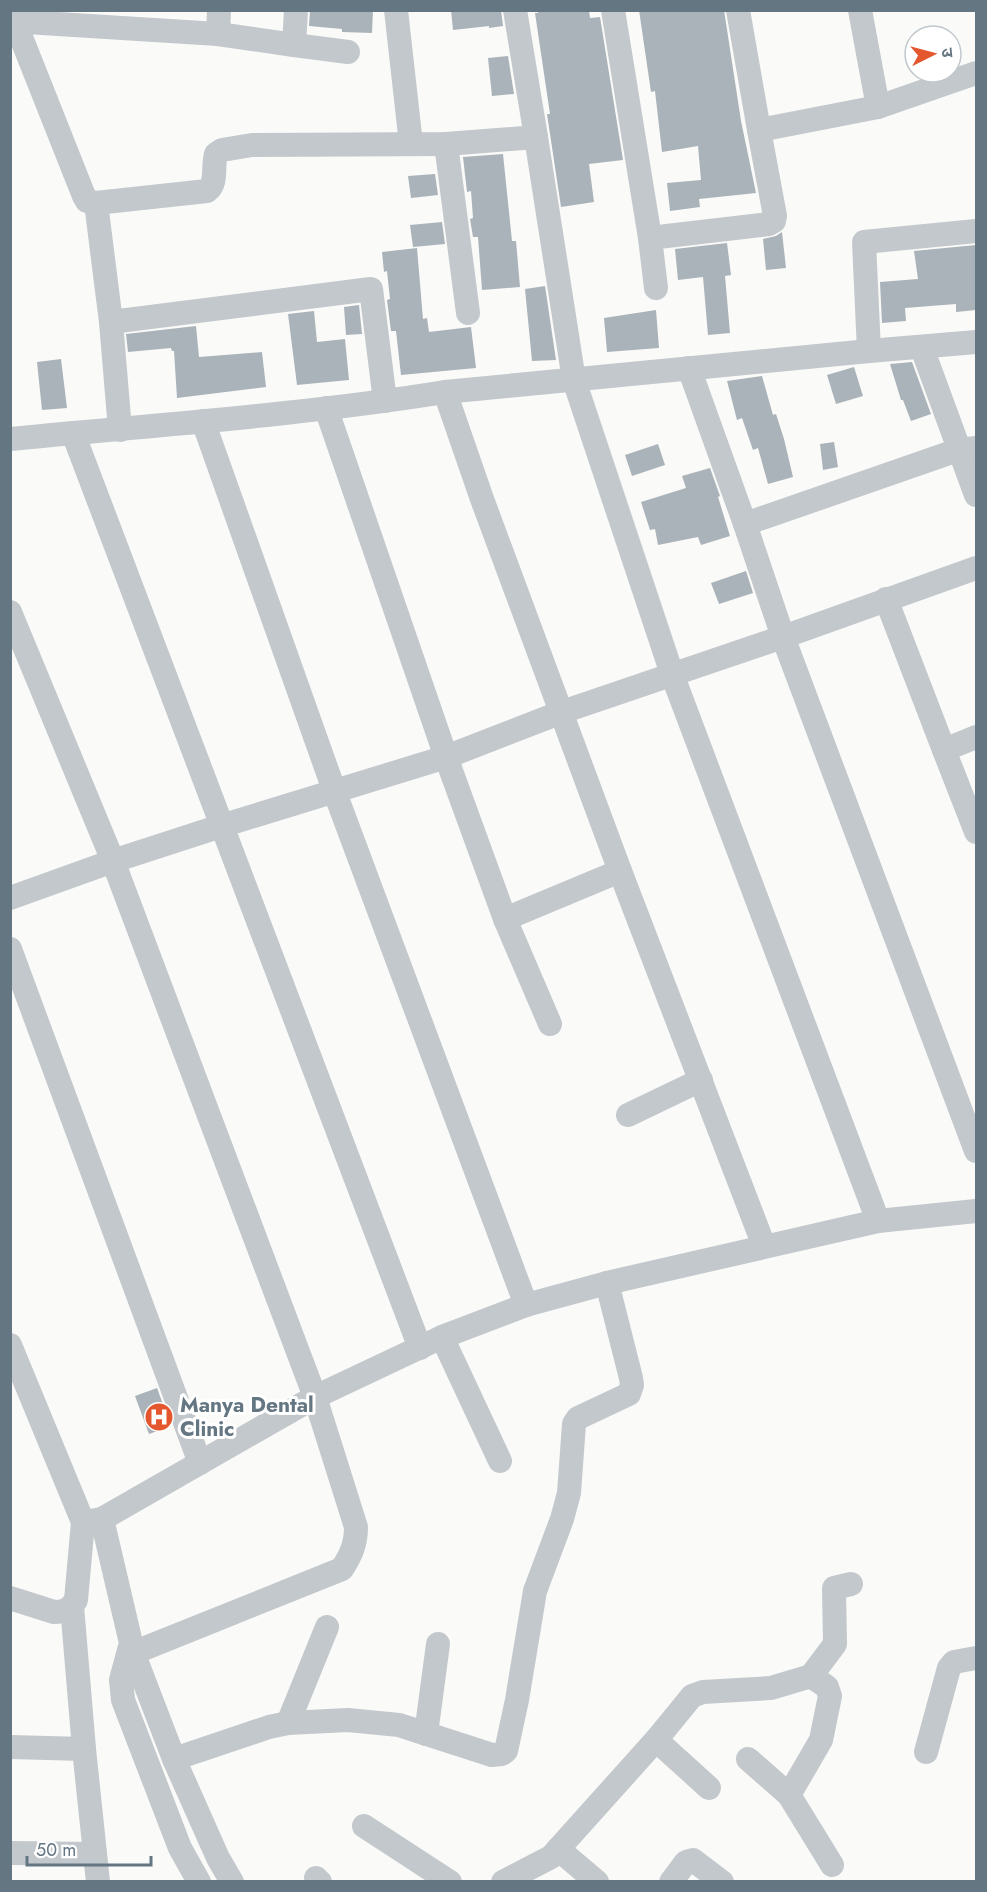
<svg xmlns="http://www.w3.org/2000/svg" width="987" height="1892" font-family="Jost,'Noto Sans Devanagari',sans-serif">
<rect width="100%" height="100%" fill="#fafaf8"/>
<!-- building -->
<g fill="#aab3b9">
<path d="M 310,10 L 373,10 L 372,33 L 342,32 L 342,29 L 309,26 Z"/>
<path d="M 451,10 L 501,10 L 503,26 L 489,28 L 489,26 L 453,30 Z"/>
<path d="M 538,10 L 589,10 L 590,18 L 600,17 L 623,160 L 589,164 L 594,202 L 561,207 L 547,114 L 550,114 L 535,13 L 538,13 Z"/>
<path d="M 639,10 L 724,10 L 741,121 L 756,193 L 699,199 L 700,207 L 670,211 L 667,183 L 701,180 L 698,146 L 662,152 L 655,91 L 651,92 Z"/>
<path d="M 508,56 L 514,94 L 492,96 L 488,58 Z"/>
<path d="M 503,154 L 512,241 L 516,241 L 520,287 L 482,290 L 478,237 L 473,237 L 470,219 L 473,218 L 471,191 L 467,192 L 463,157 Z"/>
<path d="M 435,174 L 438,195 L 411,198 L 408,176 Z"/>
<path d="M 442,222 L 445,244 L 413,247 L 410,225 Z"/>
<path d="M 782,232 L 786,268 L 766,270 L 763,239 L 776,236 Z"/>
<path d="M 727,243 L 731,275 L 725,276 L 730,333 L 708,335 L 703,277 L 678,280 L 675,249 Z"/>
<path d="M 976,245 L 976,310 L 956,312 L 956,304 L 905,308 L 906,321 L 882,323 L 880,282 L 918,279 L 914,251 Z"/>
<path d="M 417,248 L 423,319 L 427,318 L 429,332 L 471,327 L 476,368 L 401,375 L 396,331 L 391,331 L 387,300 L 390,299 L 387,271 L 384,272 L 382,252 Z"/>
<path d="M 545,286 L 556,360 L 532,361 L 525,289 Z"/>
<path d="M 359,305 L 362,334 L 346,335 L 344,307 Z"/>
<path d="M 656,310 L 659,348 L 607,352 L 604,318 Z"/>
<path d="M 314,311 L 317,342 L 345,339 L 349,380 L 297,385 L 288,314 Z"/>
<path d="M 196,326 L 199,357 L 262,352 L 266,387 L 177,398 L 174,351 L 172,351 L 171,348 L 128,352 L 126,334 Z"/>
<path d="M 61,359 L 67,408 L 42,410 L 37,362 Z"/>
<path d="M 912,362 L 931,414 L 911,421 L 903,400 L 901,400 L 890,364 Z"/>
<path d="M 854,367 L 863,396 L 836,404 L 827,375 Z"/>
<path d="M 762,376 L 773,415 L 776,414 L 784,439 L 793,477 L 768,484 L 758,448 L 753,450 L 742,418 L 737,420 L 727,381 Z"/>
<path d="M 834,442 L 838,467 L 823,470 L 820,444 Z"/>
<path d="M 658,444 L 665,465 L 632,476 L 625,455 Z"/>
<path d="M 710,468 L 720,496 L 718,497 L 730,536 L 701,545 L 698,537 L 658,545 L 655,529 L 650,530 L 641,502 L 686,488 L 682,476 Z"/>
<path d="M 746,571 L 753,593 L 719,604 L 711,583 Z"/>
<path d="M 157,1388 L 171,1426 L 149,1434 L 135,1396 Z"/>
</g>
<g fill="none" stroke-linecap="round" stroke-linejoin="round">
<!-- minor -->
<g stroke="#c3c8cc" stroke-width="24">
<path d="M 396,10 L 411,144"/>
<path d="M 613,10 L 650,238"/>
<path d="M 738,10 L 759,130 L 878,107 L 976,73"/>
<path d="M 860,10 L 878,107"/>
<path d="M 10,21 L 218,34 L 219,10"/>
<path d="M 15,22 L 84,196 L 87,201 L 96,203 L 207,191 C 218,183 212,167 216,154 L 222,150 L 252,145 L 446,144 L 536,137 L 515,10"/>
<path d="M 218,34 L 294,45 L 296,10"/>
<path d="M 294,45 L 348,52"/>
<path d="M 536,137 L 574,380 L 672,674 L 878,1221"/>
<path d="M 446,144 L 468,313"/>
<path d="M 96,203 L 111,322"/>
<path d="M 656,288 L 650,238 L 769,224 L 774,221 L 775,216 L 759,130"/>
<path d="M 922,348 L 976,495"/>
<path d="M 869,351 L 864,242 L 976,231"/>
<path d="M 689,368 L 745,524 L 783,637 L 976,1151"/>
<path d="M 445,392 L 482,499 L 620,871 L 764,1246"/>
<path d="M 326,408 L 446,757 L 505,919 L 550,1024"/>
<path d="M 203,421 L 334,790 L 526,1305"/>
<path d="M 120,430 L 111,322 L 371,289 L 385,401"/>
<path d="M 73,433 L 420,1348"/>
<path d="M 10,439 C 156,425 301,415 445,392 L 869,351 L 976,342"/>
<path d="M 745,524 L 958,450 L 976,448"/>
<path d="M 886,599 L 944,750"/>
<path d="M 10,612 L 113,861 L 315,1397 L 356,1527 C 356,1544 351,1555 342,1569 L 133,1653"/>
<path d="M 976,737 L 944,750 L 976,832"/>
<path d="M 10,898 L 113,861 L 221,826 L 446,757 L 562,712 L 783,637 L 976,568"/>
<path d="M 505,919 L 620,871"/>
<path d="M 10,949 L 200,1463"/>
<path d="M 628,1115 L 701,1080"/>
<path d="M 442,1337 L 500,1461"/>
<path d="M 10,1345 L 83,1522 L 76,1600 C 70,1609 65,1612 54,1612 L 10,1598"/>
<path d="M 102,1519 L 131,1643 L 121,1680 L 123,1700 L 180,1848 L 199,1882"/>
<path d="M 83,1522 L 102,1519 L 315,1397 L 442,1337 L 526,1305 L 607,1283 L 878,1221 L 976,1211"/>
<path d="M 72,1606 L 84,1749 L 98,1882"/>
<path d="M 131,1647 L 174,1759 L 218,1858 L 232,1882"/>
<path d="M 811,1676 L 827,1687 L 830,1696 L 821,1740 L 789,1795 L 832,1865"/>
<path d="M 288,1723 L 327,1627"/>
<path d="M 426,1734 L 438,1644"/>
<path d="M 656,1740 L 709,1788"/>
<path d="M 10,1747 L 84,1749"/>
<path d="M 926,1752 L 949,1668 L 954,1662 L 976,1658"/>
<path d="M 174,1759 L 269,1727 L 288,1723 L 348,1720 L 399,1725 L 492,1755 L 502,1754 L 506,1751 L 517,1700 L 535,1591 L 562,1519 L 569,1493 L 574,1424 L 578,1418 L 629,1394 L 632,1385 L 631,1378 L 607,1283"/>
<path d="M 748,1759 L 789,1795"/>
<path d="M 364,1826 L 450,1882"/>
<path d="M 558,1849 L 597,1882"/>
<path d="M 10,1853 L 95,1854"/>
<path d="M 316,1878 L 320,1882"/>
<path d="M 503,1882 L 551,1857 L 656,1740 L 692,1696 L 703,1692 L 771,1688 L 811,1676 L 835,1644 L 834,1588 L 851,1584"/>
<path d="M 671,1882 L 686,1862 L 693,1860 L 722,1882"/>
</g>
</g>
<!-- icons -->
<defs>
<g id="hospital-disc" transform="scale(1.5)"><circle r="9.5" fill="#e4572e" stroke="#fff"/><path d="M-5-5h3v3.5h4V-5h3V5h-3V1.5h-4V5h-3Z" fill="#fff"/></g>
</defs>
<g fill-rule="evenodd">
<use href="#hospital-disc" x="159" y="1417"/>
</g>
<g text-anchor="middle" stroke-width="6" stroke-linejoin="round" paint-order="stroke">
<!-- poi labels -->
<g font-size="21" font-weight="bold" fill="#657683" stroke="#fff" text-anchor="start">
<text x="180" y="1412">Manya Dental<tspan x="180" dy="24">Clinic</tspan></text>
</g>
</g>
<!-- border -->
<rect width="987" height="1892" fill="none" stroke="#657683" stroke-width="24"/>
<!-- north arrow -->
<g transform="translate(933 54) rotate(84)"><circle r="28" fill="#ffffff" stroke="#c1c8cd" stroke-width="1.5"/>
<path d="M0-4.5L10 22L0 15L-10 22Z" fill="#e4572e"/>
<text y="-9" font-size="16" font-weight="bold" text-anchor="middle" fill="#657683">उ</text>
</g>
<!-- scale -->
<path d="M27 1856v9h124v-9" fill="none" stroke="#657683" stroke-width="3"/>
<text x="36" y="1856" font-size="18" fill="#657683" stroke="#ffffff" stroke-width="4.5" paint-order="stroke">50 m</text>
</svg>
